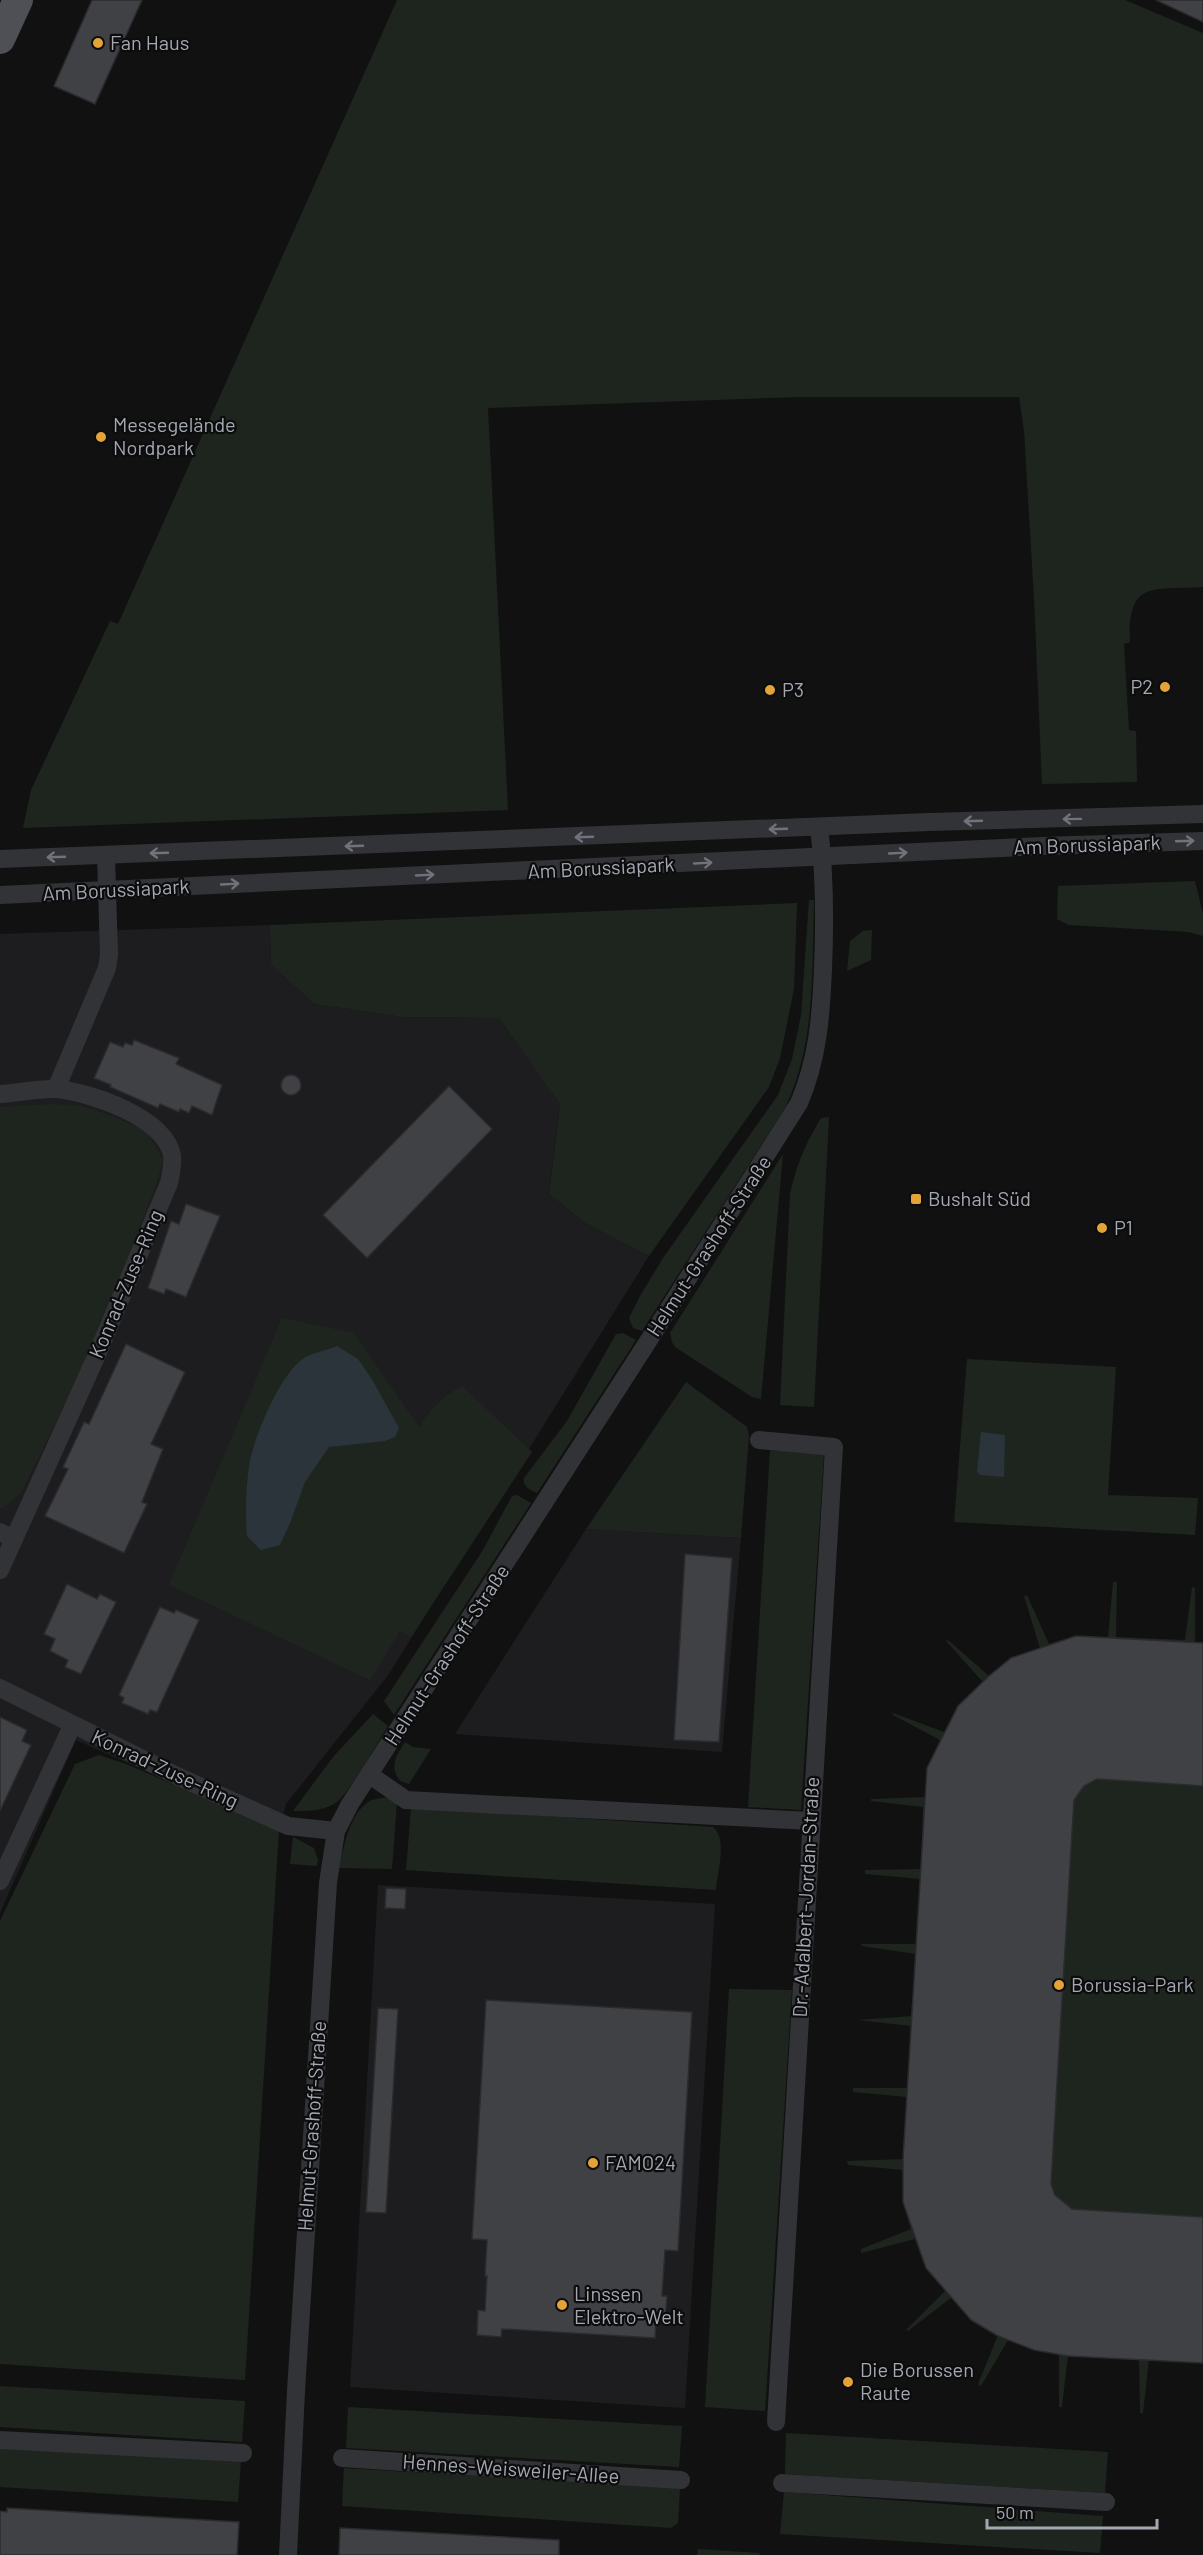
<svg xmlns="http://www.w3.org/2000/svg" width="1203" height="2555" font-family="Barlow,sans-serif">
<rect width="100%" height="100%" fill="#111112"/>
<!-- built -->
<g fill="#1d1d1f">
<path d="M 270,925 L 271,965 L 314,1004 L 403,1017 L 499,1018 L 560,1103 L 549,1194 L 585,1223 L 649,1256 L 389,1674 L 286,1804 L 279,1830 L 76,1740 L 0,1913 L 0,934 Z"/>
<path d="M 586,1529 L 741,1538 L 722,1752 L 455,1734 Z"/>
<path d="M 378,1885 L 715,1904 L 685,2408 L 350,2387 Z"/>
</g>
<!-- green -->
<g fill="#1e251e">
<path d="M 397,0 L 1125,0 L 1203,33 L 1203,587 C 1153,590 1127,580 1130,642 L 1124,644 L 1129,730 L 1136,731 L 1137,782 L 1042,784 L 1034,598 L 1024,431 L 1019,397 L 798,397 L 488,408 L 508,810 L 23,828 L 31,790 L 110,621 L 118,624 Z"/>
<path d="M 1195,881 L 1203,914 L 1203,936 L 1188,932 L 1069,925 L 1057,919 L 1058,886 Z"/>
<path d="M 809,900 L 814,900 C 812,970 816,1043 785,1108 L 642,1331 L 633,1328 L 629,1318 L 640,1296 L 663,1258 L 778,1095 L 792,1059 L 801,1015 Z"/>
<path d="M 797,903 L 794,989 L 780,1058 L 769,1087 L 649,1256 L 585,1223 L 549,1194 L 560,1104 L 499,1018 L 403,1017 L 314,1004 L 271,965 L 270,925 Z"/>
<path d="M 872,930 L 871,960 L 847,971 L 850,941 L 863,931 Z"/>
<path d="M 52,1104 L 82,1106 L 115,1117 L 148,1132 L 163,1160 L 156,1185 L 96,1342 L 21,1493 L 3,1508 L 0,1508 L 0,1107 Z"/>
<path d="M 829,1117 L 814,1407 L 780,1405 L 790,1194 C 797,1163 805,1145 821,1118 Z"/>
<path d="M 783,1154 L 761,1399 L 752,1397 L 675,1347 L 672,1342 L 670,1333 Z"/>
<path d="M 282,1318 L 354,1333 L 419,1427 C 431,1409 442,1397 462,1386 L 532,1452 L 411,1637 L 400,1631 L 370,1680 L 169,1585 Z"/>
<path d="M 623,1333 L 636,1340 L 537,1493 C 531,1490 522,1487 524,1478 L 567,1421 L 616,1334 Z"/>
<path d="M 967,1359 L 1116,1367 L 1108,1495 L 1198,1498 L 1195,1535 L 954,1522 Z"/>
<path d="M 686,1382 L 747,1427 L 749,1436 L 741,1538 L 586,1529 Z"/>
<path d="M 770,1450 L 824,1454 L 801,1810 L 748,1807 Z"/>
<path d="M 517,1495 L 531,1503 L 394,1715 L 384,1701 L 483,1550 L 512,1496 Z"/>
<path d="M 1113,1582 L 1117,1582 L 1116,1637 L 1185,1640 L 1192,1587 L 1195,1588 L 1195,1642 L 1203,1643 L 1203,2363 L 1149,2359 L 1143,2413 L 1140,2413 L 1139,2359 L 1068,2355 L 1062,2407 L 1059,2407 L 1059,2355 L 1034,2350 L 1008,2340 L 981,2386 L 978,2384 L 998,2335 L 952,2297 L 908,2331 L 906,2330 L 946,2290 L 926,2268 L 915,2239 L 861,2253 L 861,2249 L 911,2229 L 903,2202 L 903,2170 L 848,2165 L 847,2161 L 904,2159 L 907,2097 L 853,2092 L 853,2088 L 907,2088 L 911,2026 L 858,2020 L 912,2016 L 916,1954 L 862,1946 L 861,1944 L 917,1944 L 920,1879 L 865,1874 L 865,1870 L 921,1869 L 923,1807 L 871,1801 L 871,1799 L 925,1797 L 927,1768 L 940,1740 L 893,1715 L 893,1713 L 944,1732 L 958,1706 L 983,1682 L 946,1641 L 948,1640 L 989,1676 L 1011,1658 L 1040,1648 L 1024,1596 L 1027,1595 L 1049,1644 L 1076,1636 L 1108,1637 Z"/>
<path d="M 373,1714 L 388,1726 C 377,1743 349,1795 334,1804 C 322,1811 307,1811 293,1811 L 333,1757 Z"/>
<path d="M 405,1742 L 413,1747 L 431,1749 L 409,1784 L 400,1781 C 389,1766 396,1756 405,1742 Z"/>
<path d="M 99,1755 L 126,1764 L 279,1830 L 245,2380 L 0,2364 L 0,1921 L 75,1764 Z"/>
<path d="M 390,1797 L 397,1801 L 392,1869 L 339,1868 C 344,1847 349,1816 367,1803 C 373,1798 383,1798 390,1797 Z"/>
<path d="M 411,1807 L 713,1827 C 728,1839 717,1872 716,1890 L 406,1870 Z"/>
<path d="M 293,1837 L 314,1848 L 318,1860 L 317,1866 L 290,1864 Z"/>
<path d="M 729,1989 L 792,1990 L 765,2411 L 705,2407 Z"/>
<path d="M 0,2386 L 245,2401 L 242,2442 L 0,2427 Z"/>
<path d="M 348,2407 L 682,2426 L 679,2467 L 346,2448 Z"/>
<path d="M 786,2433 L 1108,2452 L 1105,2493 L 785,2474 Z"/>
<path d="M 0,2447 L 241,2461 L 238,2502 L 0,2487 Z"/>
<path d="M 344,2468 L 680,2488 L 678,2523 L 671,2528 L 342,2506 Z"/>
<path d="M 784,2492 L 1103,2516 L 1100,2553 L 780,2534 Z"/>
<path d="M 698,2549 L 760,2553 L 759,2555 L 697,2555 Z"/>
</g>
<!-- water -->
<g fill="#2b343a">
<path d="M 337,1346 L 358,1359 L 373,1381 L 399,1428 L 395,1437 L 385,1441 L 329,1447 L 305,1482 L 290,1523 L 280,1545 L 261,1550 L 247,1536 C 245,1513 246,1489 249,1466 C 253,1439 281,1370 306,1357 C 316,1352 327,1350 337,1346 Z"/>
<path d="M 981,1432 L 1005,1435 L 1004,1477 L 980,1475 L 977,1472 Z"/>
</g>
<!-- building -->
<g fill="#404145" stroke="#2b2b2e" stroke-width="1.5">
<path d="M 92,0 L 142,0 L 95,104 L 54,86 Z"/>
<path d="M 1156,0 L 1203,0 L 1203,22 Z"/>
<path d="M 134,1040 L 179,1058 L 176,1064 L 222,1085 L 212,1115 L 192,1106 L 189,1113 L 180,1109 L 179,1112 L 160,1104 L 158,1108 L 110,1087 L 111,1085 L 94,1078 L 110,1042 L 123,1047 L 125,1043 L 132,1045 Z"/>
<circle cx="291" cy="1085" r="10"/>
<path d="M 449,1086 L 492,1129 L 367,1258 L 323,1215 Z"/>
<path d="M 186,1204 L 220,1216 L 186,1297 L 166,1289 L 164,1294 L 148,1288 L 171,1221 L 179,1224 Z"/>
<path d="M 126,1344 L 185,1372 L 151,1444 L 163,1449 L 142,1502 L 147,1504 L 124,1553 L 45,1516 L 68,1469 L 63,1467 L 84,1422 L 89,1424 Z"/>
<path d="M 685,1554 L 732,1558 L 719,1742 L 674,1740 Z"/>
<path d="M 67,1584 L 97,1599 L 100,1594 L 116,1602 L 81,1674 L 65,1667 L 68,1660 L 50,1651 L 55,1639 L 44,1634 Z"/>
<path d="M 160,1607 L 174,1613 L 176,1610 L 199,1620 L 157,1712 L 150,1710 L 148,1714 L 122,1703 L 124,1698 L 119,1695 Z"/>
<path d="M 1076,1636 L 1203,1643 L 1203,1786 L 1097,1779 L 1084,1786 L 1074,1800 L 1051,2184 L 1055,2195 L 1072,2209 L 1203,2217 L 1203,2363 L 1068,2356 L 1034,2350 L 998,2336 L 971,2320 L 926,2268 L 903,2202 L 903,2159 L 927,1768 L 958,1706 L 989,1676 L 1011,1658 Z"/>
<path d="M 0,1717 L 27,1730 L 22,1741 L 31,1745 L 0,1811 Z"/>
<path d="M 386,1888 L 406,1889 L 405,1909 L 385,1908 Z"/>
<path d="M 486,2000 L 692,2012 L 678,2251 L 665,2250 L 662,2296 L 667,2296 L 665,2322 L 656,2321 L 655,2338 L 502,2329 L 501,2337 L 477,2335 L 478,2310 L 485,2311 L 487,2276 L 485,2276 L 487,2240 L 472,2239 Z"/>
<path d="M 378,2008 L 398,2009 L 386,2213 L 366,2212 Z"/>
<path d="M 7,2508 L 239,2522 L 237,2555 L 0,2555 L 0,2511 L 7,2512 Z"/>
<path d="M 340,2528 L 559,2540 L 559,2555 L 339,2555 Z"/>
</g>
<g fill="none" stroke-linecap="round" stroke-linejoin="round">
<!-- street -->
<g stroke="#323337" stroke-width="18">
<path d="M 0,859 L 929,822 L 1203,814"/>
<path d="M 0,895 L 1043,846 L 1203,841"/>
<path d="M 56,1089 L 107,968 L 109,955 L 106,855"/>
<path d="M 0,1094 C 18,1093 38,1088 56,1089 C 90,1092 164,1117 172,1155 C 173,1164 171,1174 169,1183 L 96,1357 L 14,1539 L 0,1532"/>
<path d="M 759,1440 L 834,1447 L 776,2422"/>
<path d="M 0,1570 L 14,1539"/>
<path d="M 0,1688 L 177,1776 L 288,1826 L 336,1831"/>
<path d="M 370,1775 L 406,1800 L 811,1821"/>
<path d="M 0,1881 L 72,1726"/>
<path d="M 0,2440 L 243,2453"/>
<path d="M 342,2458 L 681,2480"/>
<path d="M 782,2483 L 1106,2502"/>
<path d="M 288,2555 L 296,2391 L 328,1883 L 336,1831 L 350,1804 L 647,1343 L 799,1103 C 818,1059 821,1016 823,969 C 825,921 825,875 819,827"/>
</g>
<!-- primary -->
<path stroke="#4e5056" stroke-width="30" d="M 0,39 L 18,0"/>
</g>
<!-- one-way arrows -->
<defs><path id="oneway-shaft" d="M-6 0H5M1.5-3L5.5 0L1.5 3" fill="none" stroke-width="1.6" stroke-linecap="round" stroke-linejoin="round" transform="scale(1.5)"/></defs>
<g stroke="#70737b">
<use href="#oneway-shaft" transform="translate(1072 819) rotate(179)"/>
<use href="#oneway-shaft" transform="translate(973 821) rotate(178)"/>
<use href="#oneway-shaft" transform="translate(778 829) rotate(178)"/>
<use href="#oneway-shaft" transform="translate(584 837) rotate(178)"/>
<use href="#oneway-shaft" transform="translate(1185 841) rotate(-2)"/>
<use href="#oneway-shaft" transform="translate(354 846) rotate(178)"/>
<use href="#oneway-shaft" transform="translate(159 853) rotate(178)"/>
<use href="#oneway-shaft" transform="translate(898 853) rotate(-3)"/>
<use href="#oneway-shaft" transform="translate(56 857) rotate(178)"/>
<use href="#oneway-shaft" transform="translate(703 863) rotate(-3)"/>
<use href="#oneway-shaft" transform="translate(425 875) rotate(-3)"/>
<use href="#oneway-shaft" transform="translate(230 884) rotate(-3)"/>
</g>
<!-- markers -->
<g fill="#e3a338" stroke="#0c0c0d" stroke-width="2">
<circle cx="98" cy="43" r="6"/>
<circle cx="101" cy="437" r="6"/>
<circle cx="1165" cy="687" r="6"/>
<circle cx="770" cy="690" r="6"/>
<rect x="910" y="1193" width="12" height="12" rx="3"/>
<circle cx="1102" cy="1228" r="6"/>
<circle cx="1059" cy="1985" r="6"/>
<circle cx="593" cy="2163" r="6"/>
<circle cx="562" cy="2305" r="6"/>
<circle cx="848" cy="2382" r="6"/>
</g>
<g text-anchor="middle" stroke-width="4.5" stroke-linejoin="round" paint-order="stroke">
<!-- poi labels -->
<g font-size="20" fill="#a3a8b2" stroke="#0c0c0d" text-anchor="start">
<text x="110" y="50">Fan Haus</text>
<text x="113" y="432">Messegelände<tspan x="113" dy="23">Nordpark</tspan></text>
<text x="1153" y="694" text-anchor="end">P2</text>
<text x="782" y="697">P3</text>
<text x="928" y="1206">Bushalt Süd</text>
<text x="1114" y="1235">P1</text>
<text x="1071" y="1992">Borussia-Park</text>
<text x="605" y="2170">FAMO24</text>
<text x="574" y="2301">Linssen<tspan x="574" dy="23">Elektro-Welt</tspan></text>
<text x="860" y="2377">Die Borussen<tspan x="860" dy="23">Raute</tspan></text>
</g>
<!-- street labels -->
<g font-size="20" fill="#a3a8b2" stroke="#0c0c0d">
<text transform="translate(1087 845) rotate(-2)" y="7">Am Borussiapark</text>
<text transform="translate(601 868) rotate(-3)" y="7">Am Borussiapark</text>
<text transform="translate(116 890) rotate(-3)" y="7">Am Borussiapark</text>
<text transform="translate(709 1246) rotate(-57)" y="7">Helmut-Grashoff-Straße</text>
<text transform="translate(126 1284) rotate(-67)" y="7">Konrad-Zuse-Ring</text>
<text transform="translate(447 1655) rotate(-57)" y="7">Helmut-Grashoff-Straße</text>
<text transform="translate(165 1769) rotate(25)" y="7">Konrad-Zuse-Ring</text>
<text transform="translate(806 1897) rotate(-87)" y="7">Dr.-Adalbert-Jordan-Straße</text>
<text transform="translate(312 2126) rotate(-86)" y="7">Helmut-Grashoff-Straße</text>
<text transform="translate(511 2469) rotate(4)" y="7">Hennes-Weisweiler-Allee</text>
</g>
</g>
<!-- scale -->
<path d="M987 2519v9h170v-9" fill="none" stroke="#a3a8b2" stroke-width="3"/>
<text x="996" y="2519" font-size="18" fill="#a3a8b2" stroke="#0c0c0d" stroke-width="4.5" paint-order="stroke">50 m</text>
</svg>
